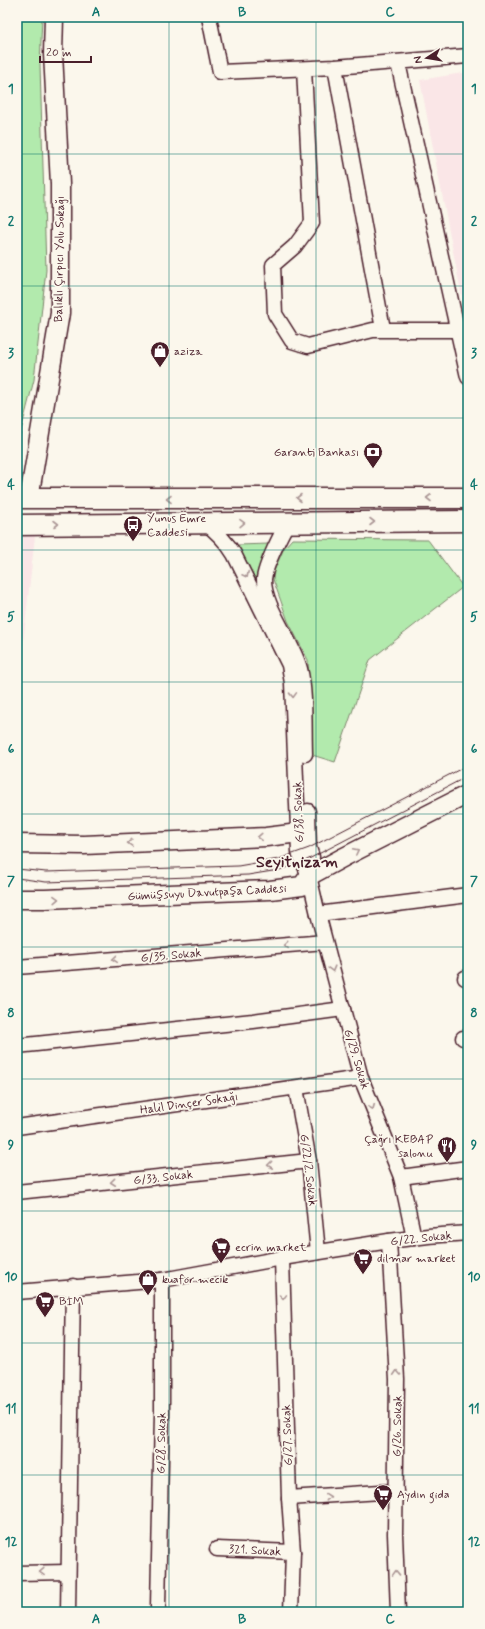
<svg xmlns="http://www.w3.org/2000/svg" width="485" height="1629" font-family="Mynerve,sans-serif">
<rect width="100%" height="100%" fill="#fbf7ec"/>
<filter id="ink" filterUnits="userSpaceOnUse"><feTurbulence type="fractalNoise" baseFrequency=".025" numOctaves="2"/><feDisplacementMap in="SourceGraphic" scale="8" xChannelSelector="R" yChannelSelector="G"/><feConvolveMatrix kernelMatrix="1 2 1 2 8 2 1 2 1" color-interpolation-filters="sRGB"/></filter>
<g filter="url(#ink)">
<!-- built -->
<g fill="#fae6e7">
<path d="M 468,72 L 468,329 L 420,80 Z"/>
<path d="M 35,536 L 17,697 L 17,537 Z"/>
</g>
<!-- green -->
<g fill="#b2eaad" stroke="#7e846c">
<path d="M 17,17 L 42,17 L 40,65 L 46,270 L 34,380 L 17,446 Z"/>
<path d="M 292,539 L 428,540 L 463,587 L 370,660 L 335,762 L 312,755 L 308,660 L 288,621 L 273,579 L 274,571 L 284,548 Z"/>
<path d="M 269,544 L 258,570 L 256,581 L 238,545 Z"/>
</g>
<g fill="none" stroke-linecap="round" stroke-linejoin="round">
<!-- minor casing -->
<g stroke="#4a1f2b" stroke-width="17">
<g id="minor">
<path d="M 209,17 L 220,72 L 335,67 L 468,56"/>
<path d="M 398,63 L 468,377"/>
<path d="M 335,67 L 383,329"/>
<path d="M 304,69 L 312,223 L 295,246 L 273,265 L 275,314 L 292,341 L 308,346 L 373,330 L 458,330"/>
<path d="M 288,522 C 281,534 265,566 264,579 C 263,606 293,641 300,669 C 306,692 304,729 305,754"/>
<path d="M 205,523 C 217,532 226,541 234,554 L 289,665 L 292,683 L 299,852 L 309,876 L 318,914 L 361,1078 L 401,1177 L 414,1238"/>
<path d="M 308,811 L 309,848 L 312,857 L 310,876"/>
<path d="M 318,914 L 468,895"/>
<path d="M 17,967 L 325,942"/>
<path d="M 465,978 L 468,978"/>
<path d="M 463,1038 L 468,1038"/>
<path d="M 17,1046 L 253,1021 L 343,1009"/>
<path d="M 296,1088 L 309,1161 L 318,1252"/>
<path d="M 17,1127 L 361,1078"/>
<path d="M 401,1177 L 468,1168"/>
<path d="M 17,1192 L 309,1161"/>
<path d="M 389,1241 L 397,1379 L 395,1534 L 398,1612"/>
<path d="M 282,1258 L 289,1498 L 293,1552 L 291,1612"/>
<path d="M 17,1292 L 162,1280 L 282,1258 L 389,1241 L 428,1236 L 468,1233"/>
<path d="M 289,1498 L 396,1491"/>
<path d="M 217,1549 L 293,1552"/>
<path d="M 17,1573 L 68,1572"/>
<path d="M 158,1607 L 162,1413 L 162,1280"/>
<path d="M 68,1612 L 73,1286"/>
</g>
</g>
<!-- tertiary casing -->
<g stroke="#4a1f2b" stroke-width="21">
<g id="tertiary">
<path d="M 29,498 L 60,313 L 60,184 L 53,54 L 54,17"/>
<path d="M 17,844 L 84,845 L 266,837 L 299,833"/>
<path d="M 17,899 L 45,899 L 270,890 L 302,886 L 309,876 L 344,857 L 468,794"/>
</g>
</g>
<!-- secondary casing -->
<g stroke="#4a1f2b" stroke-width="23">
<g id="secondary">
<path d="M 17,498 L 468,498"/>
<path d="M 17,525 L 468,521"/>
</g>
</g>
<!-- minor -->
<use href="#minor" stroke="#fbf7ec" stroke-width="14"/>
<!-- tertiary -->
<use href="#tertiary" stroke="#fbf7ec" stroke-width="18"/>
<!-- secondary -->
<use href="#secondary" stroke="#fbf7ec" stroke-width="20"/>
<!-- tram -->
<g stroke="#4a1f2b" stroke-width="1">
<path d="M 17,869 L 46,872 L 238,866 L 279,859 L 309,848 L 468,765"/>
<path d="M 17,878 L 46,882 L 248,875 L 279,870 L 303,862 L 468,776"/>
</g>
</g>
<!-- one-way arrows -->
<defs><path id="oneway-chevron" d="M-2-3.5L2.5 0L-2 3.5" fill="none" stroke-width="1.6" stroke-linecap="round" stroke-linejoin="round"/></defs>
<g stroke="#ab9695">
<use href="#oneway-chevron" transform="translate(299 498) rotate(-180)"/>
<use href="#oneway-chevron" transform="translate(429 498) rotate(-180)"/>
<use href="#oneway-chevron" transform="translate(169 499) rotate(-180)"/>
<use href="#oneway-chevron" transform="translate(372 522)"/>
<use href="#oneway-chevron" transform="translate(242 523) rotate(-1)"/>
<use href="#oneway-chevron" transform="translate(56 524)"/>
<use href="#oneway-chevron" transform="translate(246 575) rotate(63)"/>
<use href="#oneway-chevron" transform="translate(293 695) rotate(88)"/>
<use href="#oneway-chevron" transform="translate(260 837) rotate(177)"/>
<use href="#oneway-chevron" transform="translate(130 843) rotate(177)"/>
<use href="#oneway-chevron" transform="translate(356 851) rotate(-27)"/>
<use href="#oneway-chevron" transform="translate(56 899) rotate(-2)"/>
<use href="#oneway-chevron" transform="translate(286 945) rotate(175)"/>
<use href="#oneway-chevron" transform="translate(115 959) rotate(175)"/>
<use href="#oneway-chevron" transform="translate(332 969) rotate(75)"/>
<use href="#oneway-chevron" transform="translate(372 1107) rotate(68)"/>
<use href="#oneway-chevron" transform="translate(270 1165) rotate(174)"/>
<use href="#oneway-chevron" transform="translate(113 1182) rotate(174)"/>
<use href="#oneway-chevron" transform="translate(283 1297) rotate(88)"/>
<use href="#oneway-chevron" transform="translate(397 1373) rotate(-93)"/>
<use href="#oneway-chevron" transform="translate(328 1497) rotate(-5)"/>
<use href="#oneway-chevron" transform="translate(42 1572) rotate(178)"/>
<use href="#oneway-chevron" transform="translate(396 1573) rotate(-92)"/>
</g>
</g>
<!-- grid -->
<path fill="none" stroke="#0f766e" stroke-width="1" stroke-opacity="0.55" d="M 169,17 L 169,1612M 316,17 L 316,1612M 17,154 L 468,154M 17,286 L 468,286M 17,418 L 468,418M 17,550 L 468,550M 17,682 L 468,682M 17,814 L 468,814M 17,947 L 468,947M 17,1079 L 468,1079M 17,1211 L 468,1211M 17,1343 L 468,1343M 17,1475 L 468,1475"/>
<!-- icons -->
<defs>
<g id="shop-pin" transform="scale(1)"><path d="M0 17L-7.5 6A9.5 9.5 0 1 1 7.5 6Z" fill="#4a1f2b" stroke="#fbf7ec"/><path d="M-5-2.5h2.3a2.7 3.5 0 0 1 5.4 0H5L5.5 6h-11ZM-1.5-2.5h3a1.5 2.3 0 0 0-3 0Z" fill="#fff"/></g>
<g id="bank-pin" transform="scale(1)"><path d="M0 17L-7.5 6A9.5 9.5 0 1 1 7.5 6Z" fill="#4a1f2b" stroke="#fbf7ec"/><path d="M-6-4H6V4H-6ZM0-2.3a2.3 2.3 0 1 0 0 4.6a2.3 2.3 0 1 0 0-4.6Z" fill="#fff"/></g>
<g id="bus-pin" transform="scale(1)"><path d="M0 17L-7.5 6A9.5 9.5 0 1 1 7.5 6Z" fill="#4a1f2b" stroke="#fbf7ec"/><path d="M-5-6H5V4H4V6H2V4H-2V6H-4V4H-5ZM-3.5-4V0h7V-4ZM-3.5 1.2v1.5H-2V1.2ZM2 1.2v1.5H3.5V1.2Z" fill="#fff"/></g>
<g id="restaurant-pin" transform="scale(1)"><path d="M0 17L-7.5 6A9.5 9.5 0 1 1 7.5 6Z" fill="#4a1f2b" stroke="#fbf7ec"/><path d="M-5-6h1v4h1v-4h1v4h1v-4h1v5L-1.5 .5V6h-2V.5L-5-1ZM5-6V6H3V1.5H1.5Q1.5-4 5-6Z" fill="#fff"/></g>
<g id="supermarket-pin" transform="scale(1)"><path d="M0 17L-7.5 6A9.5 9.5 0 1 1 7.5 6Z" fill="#4a1f2b" stroke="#fbf7ec"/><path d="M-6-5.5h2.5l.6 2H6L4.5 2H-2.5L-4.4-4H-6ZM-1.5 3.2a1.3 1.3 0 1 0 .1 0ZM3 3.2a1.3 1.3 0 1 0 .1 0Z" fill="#fff"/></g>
</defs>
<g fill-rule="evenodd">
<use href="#shop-pin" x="160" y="351"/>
<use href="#bank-pin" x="373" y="452"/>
<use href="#bus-pin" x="133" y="525"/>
<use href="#restaurant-pin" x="447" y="1146"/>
<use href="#supermarket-pin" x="221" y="1247"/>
<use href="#supermarket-pin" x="363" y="1258"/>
<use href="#shop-pin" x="148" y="1279"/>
<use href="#supermarket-pin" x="45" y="1301"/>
<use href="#supermarket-pin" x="383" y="1494"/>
</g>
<g text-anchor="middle" stroke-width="3.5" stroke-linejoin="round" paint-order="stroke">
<!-- street labels -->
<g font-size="12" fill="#4a1f2b" stroke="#fbf7ec">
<text transform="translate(59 259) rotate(-89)" y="4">Balıklı Çırpıcı Yolu Sokağı</text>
<text transform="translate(298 812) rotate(-92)" y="4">G/38. Sokak</text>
<text transform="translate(207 892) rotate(-3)" y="4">Gümüşsuyu Davutpaşa Caddesi</text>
<text transform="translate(171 955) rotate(-5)" y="4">G/35. Sokak</text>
<text transform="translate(357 1059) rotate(73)" y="4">G/29. Sokak</text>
<text transform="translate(189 1103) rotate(-8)" y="4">Halil Dinçer Sokağı</text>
<text transform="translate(309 1170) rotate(83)" y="4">G/22/2. Sokak</text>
<text transform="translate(163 1177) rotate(-6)" y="4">G/33. Sokak</text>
<text transform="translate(421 1238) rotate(-6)" y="4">G/22. Sokak</text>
<text transform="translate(397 1426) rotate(-89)" y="4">G/26. Sokak</text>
<text transform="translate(287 1435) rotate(-92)" y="4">G/27. Sokak</text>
<text transform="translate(161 1443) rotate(-89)" y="4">G/28. Sokak</text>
<text transform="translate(255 1550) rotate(3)" y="4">321. Sokak</text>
</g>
<!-- poi labels -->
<g font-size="12" fill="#4a1f2b" stroke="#fbf7ec" text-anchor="start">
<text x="174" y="355">aziza</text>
<text x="359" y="456" text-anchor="end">Garanti Bankası</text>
<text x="147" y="522">Yunus Emre<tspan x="147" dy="14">Caddesi</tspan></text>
<text x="433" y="1143" text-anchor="end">Çağrı KEBAP<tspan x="433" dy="14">salonu</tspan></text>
<text x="235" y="1251">ecrin market</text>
<text x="377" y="1262">dilmar market</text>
<text x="162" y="1283">kuaför mecik</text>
<text x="59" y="1305">BİM</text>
<text x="397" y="1498">Aydın gida</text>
</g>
<!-- district labels -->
<g font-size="16" font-weight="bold" fill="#4a1f2b" stroke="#fbf7ec">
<text x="297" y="867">Seyitnizam</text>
</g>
</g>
<!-- margin -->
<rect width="485" height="1629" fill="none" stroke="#fbf7ec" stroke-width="44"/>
<!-- north arrow -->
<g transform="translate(427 58) rotate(258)" stroke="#fbf7ec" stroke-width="3" paint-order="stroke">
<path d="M0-3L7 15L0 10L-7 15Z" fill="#4a1f2b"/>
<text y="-6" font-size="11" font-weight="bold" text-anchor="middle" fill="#4a1f2b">N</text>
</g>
<!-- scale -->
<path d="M40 56v6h51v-6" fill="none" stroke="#4a1f2b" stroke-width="2"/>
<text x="46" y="56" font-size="12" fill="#4a1f2b" stroke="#fbf7ec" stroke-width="3" paint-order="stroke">20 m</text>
<rect x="22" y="22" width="441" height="1585" fill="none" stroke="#0f766e" stroke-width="1.5"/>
<g font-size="13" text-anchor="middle" font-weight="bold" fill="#0f766e">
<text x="96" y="16">A</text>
<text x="242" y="16">B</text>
<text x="390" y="16">C</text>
<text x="11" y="93">1</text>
<text x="474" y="93">1</text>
<text x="11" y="225">2</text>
<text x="474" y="225">2</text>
<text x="11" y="357">3</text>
<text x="474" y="357">3</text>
<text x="11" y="489">4</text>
<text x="474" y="489">4</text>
<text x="11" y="621">5</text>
<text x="474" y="621">5</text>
<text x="11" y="753">6</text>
<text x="474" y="753">6</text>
<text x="11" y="885">7</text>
<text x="474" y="885">7</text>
<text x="11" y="1017">8</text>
<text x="474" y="1017">8</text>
<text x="11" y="1149">9</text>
<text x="474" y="1149">9</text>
<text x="11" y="1281">10</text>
<text x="474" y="1281">10</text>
<text x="11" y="1413">11</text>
<text x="474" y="1413">11</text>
<text x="11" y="1546">12</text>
<text x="474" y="1546">12</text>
<text x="96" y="1623">A</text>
<text x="242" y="1623">B</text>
<text x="390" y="1623">C</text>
</g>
</svg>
